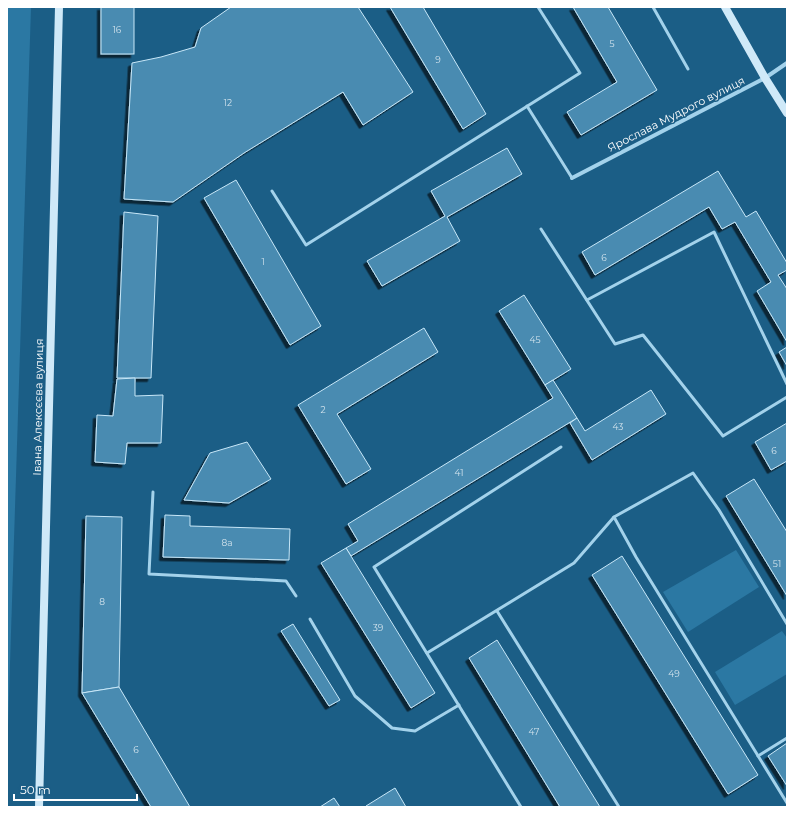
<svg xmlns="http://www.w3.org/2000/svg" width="794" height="814" font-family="Montserrat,sans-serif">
<defs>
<filter id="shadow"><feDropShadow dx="-3.5" dy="3.5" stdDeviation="0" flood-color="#0009"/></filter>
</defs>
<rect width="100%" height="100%" fill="#1b5e86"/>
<!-- green -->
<g fill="#2b78a3">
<path d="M 7,7 L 31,7 L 7,758 Z"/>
<path d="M 736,550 L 759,587 L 688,632 L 663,592 Z"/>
<path d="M 782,631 L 787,638 L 787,674 L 735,705 L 715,672 Z"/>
</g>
<!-- building -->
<g fill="#488bb1" stroke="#c8e7f8" filter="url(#shadow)">
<rect x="101" y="7" width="33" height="47"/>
<path d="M 231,7 L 358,7 L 413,92 L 363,125 L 343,92 L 244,153 L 173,202 L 124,199 L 132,63 L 161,57 L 195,47 L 201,28 Z"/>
<path d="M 390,7 L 423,7 L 486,114 L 463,129 Z"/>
<path d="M 573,7 L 608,7 L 657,90 L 581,135 L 567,112 L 617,82 Z"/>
<path d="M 507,148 L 522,174 L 447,217 L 460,241 L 382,286 L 367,261 L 445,216 L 431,191 Z"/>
<path d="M 718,171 L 746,217 L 756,211 L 787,263 L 787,270 L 778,275 L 787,289 L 787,342 L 757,291 L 771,282 L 735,222 L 722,229 L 709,207 L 595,275 L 582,252 Z"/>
<path d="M 236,180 L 321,326 L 290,345 L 204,198 Z"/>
<path d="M 124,212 L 158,216 L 151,378 L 117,378 Z"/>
<path d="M 524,295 L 571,369 L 545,385 L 499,311 Z"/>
<path d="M 424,328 L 438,352 L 337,414 L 371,469 L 346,484 L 298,405 Z"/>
<path d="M 787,347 L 787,366 L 779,352 Z"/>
<path d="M 135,378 L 135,396 L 163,395 L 161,443 L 127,443 L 125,464 L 95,462 L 97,415 L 113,416 L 117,379 Z"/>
<path d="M 553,380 L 577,418 L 351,556 L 346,548 L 358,541 L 348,524 L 553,398 L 545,385 Z"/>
<path d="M 651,390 L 666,414 L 592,460 L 570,423 L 577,418 L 585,431 Z"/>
<path d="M 787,423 L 787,461 L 771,470 L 755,442 Z"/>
<path d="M 247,442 L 271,479 L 229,503 L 184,500 L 210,453 Z"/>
<path d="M 754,479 L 787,532 L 787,596 L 726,496 Z"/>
<path d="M 165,515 L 190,516 L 190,526 L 290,529 L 289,560 L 163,557 Z"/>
<path d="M 86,516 L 122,517 L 119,687 L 82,693 Z"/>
<path d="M 346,548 L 435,693 L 411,708 L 321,563 Z"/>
<path d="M 622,556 L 758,775 L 728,794 L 592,575 Z"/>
<path d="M 293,624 L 340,700 L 329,706 L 281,631 Z"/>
<path d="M 497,640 L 600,807 L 560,807 L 469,658 Z"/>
<path d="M 119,687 L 190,807 L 151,807 L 82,693 Z"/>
<path d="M 787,743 L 787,786 L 768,756 Z"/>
<path d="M 395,788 L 406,807 L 366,807 L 366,806 Z"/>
<path d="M 334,798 L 340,807 L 320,807 Z"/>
</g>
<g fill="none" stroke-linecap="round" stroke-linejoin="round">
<!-- lane -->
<g stroke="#a3d2eb" stroke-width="3">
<path d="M 653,7 L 688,69"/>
<path d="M 527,106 L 572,178"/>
<path d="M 272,191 L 306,245 L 580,73 L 538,7"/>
<path d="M 541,229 L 615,344 L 643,335 L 723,436 L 787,397"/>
<path d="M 587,300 L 714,232 L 787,384"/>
<path d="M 153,492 L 149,574 L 286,581 L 296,596"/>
<path d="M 614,517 L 636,557 L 787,803"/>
<path d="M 497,611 L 619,807"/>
<path d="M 310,619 L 355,696 L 392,728 L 415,731 L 459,705"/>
<path d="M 427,653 L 574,563 L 614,517 L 693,473 L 719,510 L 787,624"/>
<path d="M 758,756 L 787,738"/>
<path d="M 521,807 L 374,567 L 561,447"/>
</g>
<!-- street -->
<path stroke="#a3d2eb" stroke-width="4" d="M 572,178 L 765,78 L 787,63"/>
<!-- secondary -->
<g stroke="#cfe9f8" stroke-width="8">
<path d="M 725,7 L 765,78 L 787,113"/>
<path d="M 39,807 L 59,7"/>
</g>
</g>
<g text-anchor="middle" stroke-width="3" stroke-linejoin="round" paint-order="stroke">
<!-- number labels -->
<g font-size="9" fill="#d1e2ec">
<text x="117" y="33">16</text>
<text x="612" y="47">5</text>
<text x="438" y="63">9</text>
<text x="228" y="106">12</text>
<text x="604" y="261">6</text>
<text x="263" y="265">1</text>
<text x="535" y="343">45</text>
<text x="323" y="413">2</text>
<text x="618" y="430">43</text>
<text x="774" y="454">6</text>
<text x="459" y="476">41</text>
<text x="227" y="546">8а</text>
<text x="777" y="567">51</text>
<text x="102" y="605">8</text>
<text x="378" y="631">39</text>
<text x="674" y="677">49</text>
<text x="534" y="735">47</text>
<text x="136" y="753">6</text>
</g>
<!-- street labels -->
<g font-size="11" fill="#fff" stroke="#1b5e86">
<text transform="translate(676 114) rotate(-27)" y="4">Ярослава Мудрого вулиця</text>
<text transform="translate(38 407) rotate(-89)" y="4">Івана Алексєєва вулиця</text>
</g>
</g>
<!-- border -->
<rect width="794" height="814" fill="none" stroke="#ffffff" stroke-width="16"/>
<!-- scale -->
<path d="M14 794v6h123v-6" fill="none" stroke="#ffffff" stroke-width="2"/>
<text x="20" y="794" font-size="12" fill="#ffffff" stroke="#1b5e86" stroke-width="3" paint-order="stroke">50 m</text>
</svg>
